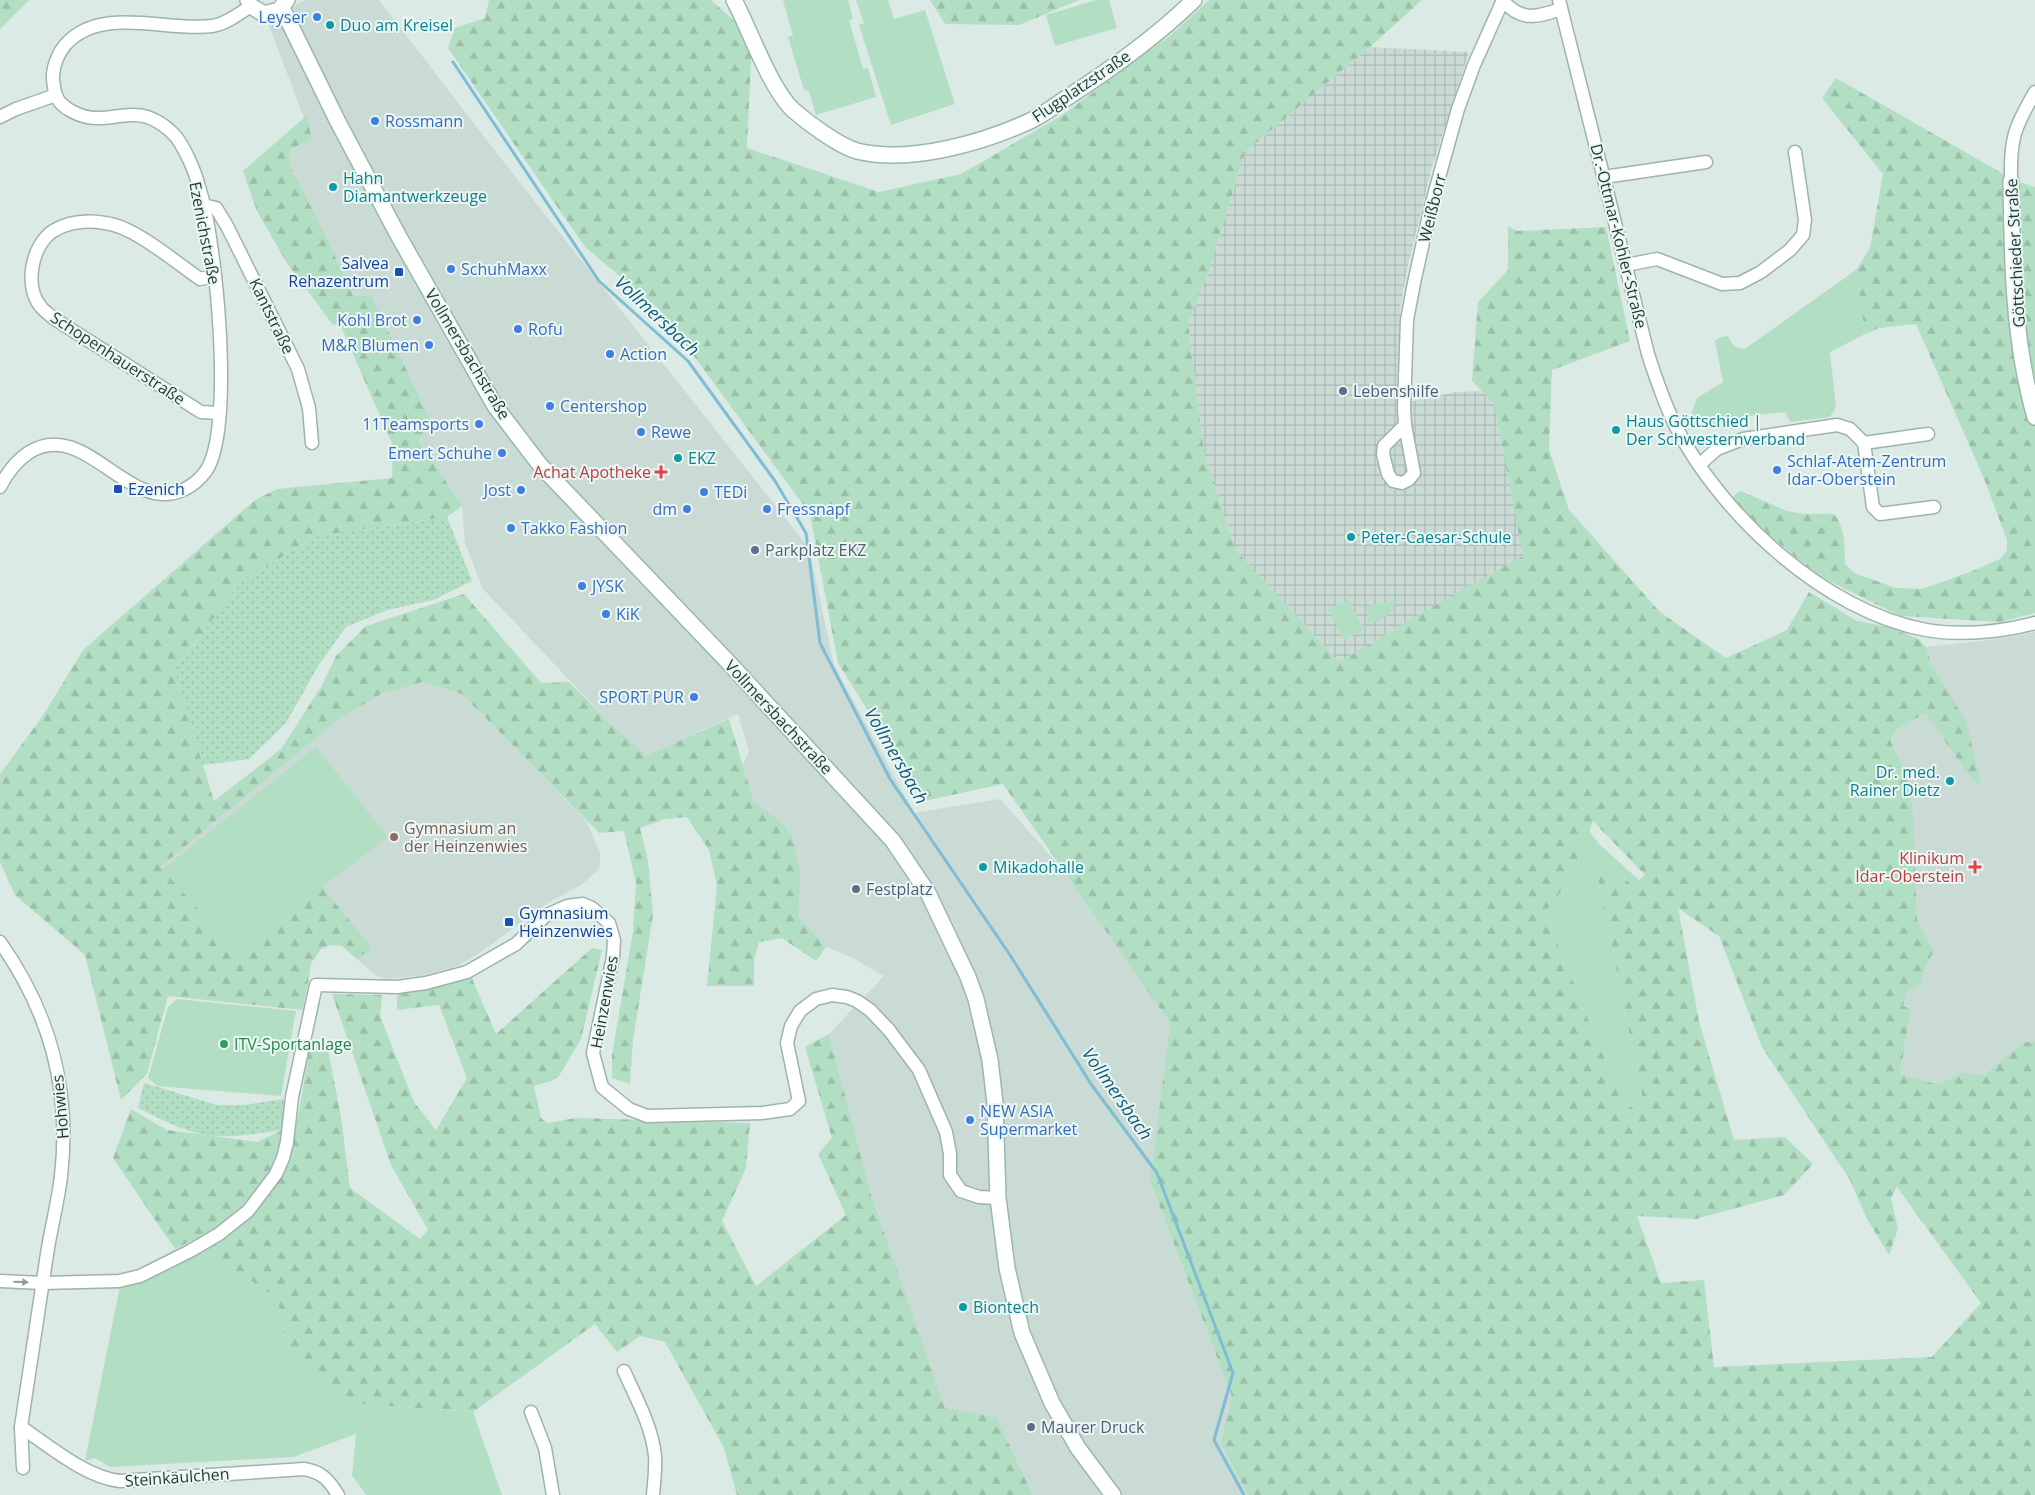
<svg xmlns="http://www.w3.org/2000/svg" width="2035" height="1495" font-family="'Open Sans',sans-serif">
<defs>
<pattern id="industrial-grid" width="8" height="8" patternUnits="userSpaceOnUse" patternTransform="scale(1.25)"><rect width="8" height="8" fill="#cadad5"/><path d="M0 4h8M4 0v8" fill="none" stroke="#adbcb7"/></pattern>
<pattern id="forest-firs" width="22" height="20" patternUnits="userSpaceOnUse" patternTransform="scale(1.25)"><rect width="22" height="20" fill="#b2dec4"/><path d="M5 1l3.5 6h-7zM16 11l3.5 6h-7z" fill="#99bfa9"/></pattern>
<pattern id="garden-dots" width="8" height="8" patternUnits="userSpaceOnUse" patternTransform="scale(1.25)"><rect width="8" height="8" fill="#b2dec4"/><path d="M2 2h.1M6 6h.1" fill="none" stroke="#99bfa9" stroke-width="1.8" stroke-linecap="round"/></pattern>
</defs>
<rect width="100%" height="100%" fill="#dceae6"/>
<!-- built -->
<g fill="#cadad5">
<path d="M 306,0 L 379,0 L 506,165 L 809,548 L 834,665 L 914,813 L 1000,799 L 1064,871 L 1170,1023 L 1150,1182 L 1232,1397 L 1220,1442 L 1248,1495 L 1033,1495 L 996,1417 L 945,1409 L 871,1195 L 829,1034 L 884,976 L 853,958 L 826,947 L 799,917 L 800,868 L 792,837 L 785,825 L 754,802 L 743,765 L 749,751 L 738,714 L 647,755 L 613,726 L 483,589 L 465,543 L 462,506 L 419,441 L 431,421 L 371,295 L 353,296 L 289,164 L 289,150 L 312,139 L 267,20 Z"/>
<path d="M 2035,632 L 2035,1041 L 2022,1043 L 1985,1076 L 1959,1073 L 1939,1085 L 1900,1075 L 1911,1010 L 1903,1007 L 1908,991 L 1920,985 L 1925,968 L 1934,951 L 1917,920 L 1913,813 L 1910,783 L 1890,740 L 1896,730 L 1925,713 L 1973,781 L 1945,690 L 1932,666 L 1926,647 L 1989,640 Z"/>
<path d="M 422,682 L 462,694 L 587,822 L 600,853 L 600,865 L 596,872 L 581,885 L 549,902 L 484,950 L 458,966 L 425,975 L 387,979 L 376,976 L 342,946 L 330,945 L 321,949 L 311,963 L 307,993 L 237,951 L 159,867 L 339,719 L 381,694 Z"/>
</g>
<!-- industrial -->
<path fill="url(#industrial-grid)" d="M 1370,47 L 1469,52 L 1432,167 L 1408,265 L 1400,309 L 1397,383 L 1399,404 L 1456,392 L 1483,391 L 1494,403 L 1524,556 L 1442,601 L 1339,662 L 1235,549 L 1204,452 L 1188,323 L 1208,274 L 1245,152 Z"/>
<!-- green -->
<g fill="#b2dec4">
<path d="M 785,0 L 848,0 L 853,19 L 849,20 L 863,69 L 868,68 L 876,97 L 816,115 L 809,91 L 804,90 L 788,37 L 793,35 L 783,1 Z"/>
<path d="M 856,0 L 888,0 L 894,19 L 925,10 L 955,104 L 891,125 L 859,25 L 864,23 Z"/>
<path d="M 1096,0 L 1109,0 L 1117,28 L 1055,46 L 1046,15 Z"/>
<path d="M 1856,270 L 1865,334 L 1830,352 L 1836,407 L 1830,417 L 1790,422 L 1785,412 L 1740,417 L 1738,427 C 1721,434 1706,423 1691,414 L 1697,398 L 1723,382 L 1715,341 L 1721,337 L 1728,336 C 1732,345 1736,350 1746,348 Z"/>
<path d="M 1348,599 L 1364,630 L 1344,640 L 1328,609 Z"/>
<path d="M 1395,600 L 1394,610 L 1379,621 L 1369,623 L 1366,606 Z"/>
<path d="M 316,747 L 388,837 L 237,951 L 162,870 Z"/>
<path d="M 1589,831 L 1599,844 L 1639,880 L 1633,885 L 1594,859 L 1643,1100 L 1624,1111 L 1545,913 L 1574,874 Z"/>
<path d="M 177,999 L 296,1011 L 281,1096 L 157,1086 L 148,1078 L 168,1007 Z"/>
<path d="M 205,1249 L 277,1298 L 287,1347 L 346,1403 L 473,1412 L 502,1495 L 366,1495 L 352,1475 L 356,1434 L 293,1457 L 110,1467 L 95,1458 L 85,1461 L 120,1286 Z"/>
</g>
<!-- forest -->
<g fill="url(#forest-firs)" fill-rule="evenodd">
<path d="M 0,0 L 29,0 L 0,29 Z"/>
<path d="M 489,0 L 711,0 L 752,37 L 747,148 L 879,192 L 961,174 L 1061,116 L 1172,34 L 1209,0 L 1422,0 L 1370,47 L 1245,152 L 1208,274 L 1188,323 L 1204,452 L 1235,549 L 1339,662 L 1442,601 L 1523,556 L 1494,403 L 1472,381 L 1478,302 L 1508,270 L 1508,226 L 1517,231 L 1606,227 L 1630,341 L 1552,370 L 1549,449 L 1569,510 L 1660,612 L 1726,658 L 1787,630 L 1809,592 L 1857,621 L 1885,626 L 1917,638 L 1926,647 L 1932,666 L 1966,721 L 1981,784 L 1973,781 L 1925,713 L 1896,730 L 1890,740 L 1910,783 L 1913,813 L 1917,920 L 1934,951 L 1925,968 L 1920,985 L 1908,991 L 1903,1006 L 1911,1009 L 1900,1074 L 1939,1085 L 1959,1073 L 1985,1075 L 2022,1043 L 2035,1041 L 2035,1495 L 1248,1495 L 1220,1442 L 1232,1397 L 1150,1181 L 1170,1023 L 1003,784 L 924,801 L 838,663 L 810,514 L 660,310 L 585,247 L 448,48 L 455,28 L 485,18 ZM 1593,821 L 1645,875 L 1633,885 L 1594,859 L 1643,1100 L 1625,1110 L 1545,913 L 1574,874 ZM 1678,908 L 1719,936 L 1762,1047 L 1850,1180 L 1867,1219 L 1889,1255 L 1898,1229 L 1891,1198 L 1897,1187 L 1981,1303 L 1932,1357 L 1714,1367 L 1704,1280 L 1661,1283 L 1637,1216 L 1696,1219 L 1784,1195 L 1813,1164 L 1785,1137 L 1734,1140 L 1699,1021 Z"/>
<path d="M 930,0 L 1079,0 L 1019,25 L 945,24 Z"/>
<path d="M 1836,78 L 2014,180 L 2035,187 L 2035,613 L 2000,622 L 1900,616 L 1817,575 L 1762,529 L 1732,497 L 1740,491 L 1787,511 L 1804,514 L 1834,514 C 1846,529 1844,545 1845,564 L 1854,573 L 1896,588 L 1922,589 L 1970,572 L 2000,559 L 2007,551 L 2007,540 L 1985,481 L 1916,324 L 1879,328 L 1865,334 L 1856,270 L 1870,248 L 1883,174 L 1822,98 Z"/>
<path d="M 306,116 L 312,139 L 289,150 L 289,164 L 327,239 L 353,296 L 371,295 L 431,421 L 419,441 L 462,506 L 447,517 L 317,536 L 241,582 L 174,670 L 214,801 L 281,749 L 321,687 L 336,656 L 366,626 L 464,594 L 541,683 L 569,682 L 613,726 L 647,755 L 729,719 L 754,802 L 785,825 L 792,837 L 800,868 L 799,917 L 826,947 L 816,961 L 782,938 L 759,942 L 754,960 L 754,986 L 707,986 L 717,885 L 709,850 L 687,817 L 665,819 L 640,828 L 648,861 L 653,915 L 633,1040 L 630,1084 L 612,1078 L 612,1055 L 633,931 L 636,883 L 624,831 L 599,833 L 462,694 L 422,682 L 381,694 L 339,719 L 160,867 L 237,951 L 322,887 L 372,948 L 357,959 L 342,946 L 330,945 L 321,949 L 311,963 L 303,1010 L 168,996 L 147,1074 L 121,1100 L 85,955 L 15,895 L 0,862 L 0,774 L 42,717 L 83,650 L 255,500 L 277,489 L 392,478 L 393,446 L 340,324 L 333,325 L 287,263 L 257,211 L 243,171 Z"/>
<path d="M 592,948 L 602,950 L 581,1039 L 559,1076 L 551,1081 L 534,1086 L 541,1118 L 547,1123 L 576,1118 L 750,1123 L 746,1168 L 722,1221 L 756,1286 L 846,1215 L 818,1154 L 832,1138 L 805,1047 L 829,1034 L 871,1195 L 945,1408 L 996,1417 L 1033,1495 L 737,1495 L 724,1448 L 665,1342 L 640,1336 L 617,1352 L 595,1324 L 473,1412 L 346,1403 L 287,1347 L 277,1298 L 191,1241 L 175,1249 L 113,1158 L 131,1109 L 167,1130 L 257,1142 L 297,1123 L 309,1052 L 319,1041 L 327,1045 L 341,1117 L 350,1188 L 420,1239 L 428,1230 L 391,1165 L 332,994 L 382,995 L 380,1016 L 414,1102 L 436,1130 L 467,1078 L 439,1005 L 397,1010 L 397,995 L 471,976 L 496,1034 Z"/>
</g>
<!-- garden -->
<g fill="url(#garden-dots)">
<path d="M 447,517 L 472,581 L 433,600 L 387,610 L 346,627 L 318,666 L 286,723 L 249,759 L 203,765 L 174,670 L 241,582 L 317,536 Z"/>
<path d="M 144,1083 L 217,1105 L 244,1105 L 284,1099 L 283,1130 C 258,1133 231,1139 206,1135 C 182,1131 159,1118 138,1108 Z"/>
</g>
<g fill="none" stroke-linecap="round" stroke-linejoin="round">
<!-- stream -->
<path stroke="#7dbdd6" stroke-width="3" d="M 453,62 L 599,281 L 688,361 L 775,481 L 806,533 L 820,643 L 890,779 L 1010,955 L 1091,1084 L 1157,1173 L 1233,1373 L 1214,1440 L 1244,1495"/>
<!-- street casing -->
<g stroke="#9fb2ae" stroke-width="15">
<g id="street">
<path d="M 1559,0 L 1648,354 C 1656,379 1664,402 1675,425 C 1721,515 1824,611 1926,630 C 1961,636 2001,632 2035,623"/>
<path d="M 1503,1 C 1522,22 1537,17 1561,9"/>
<path d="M 0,117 L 16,109 L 56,95"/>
<path d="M 1604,177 L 1706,162"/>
<path d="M 2011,181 C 2010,139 2014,128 2035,92"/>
<path d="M 203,205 L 216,208 L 227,226 L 298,369 L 309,408 L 312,443"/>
<path d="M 1626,265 L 1657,259 L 1722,284 L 1740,283 L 1761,272 L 1790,250 L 1803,235 L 1805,220 L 1795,152"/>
<path d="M 215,276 L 200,279 C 175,262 134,226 105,223 C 87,220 68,222 53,231 C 31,246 24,287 41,307 C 44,311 49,314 53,318 L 201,412 L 219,413"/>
<path d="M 1405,425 L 1384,446 L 1383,454 L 1388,474 L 1393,481 L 1402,483 L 1408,480 L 1414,473 L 1405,425 L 1404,408 L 1407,320 L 1414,283 L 1431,206 L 1458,109 L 1474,65 L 1503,0"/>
<path d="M 1864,443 L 1928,434"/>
<path d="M 1699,465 L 1717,449 L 1743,439 L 1837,425 L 1850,429 L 1864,443 L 1873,507 L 1880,514 L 1934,507"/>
<path d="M 0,487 C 7,473 15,462 28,453 C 84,416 128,515 183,490 C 192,486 200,479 206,471 C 235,429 216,238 199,187 C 195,171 186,151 177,138 C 167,126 151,115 135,115 C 122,114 109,119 96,118 C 83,118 60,109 56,95 C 54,91 54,85 53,80 C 52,68 58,53 66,44 C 102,5 167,32 212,26 C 226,24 240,13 251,6"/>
<path d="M 0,942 C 50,1013 71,1089 61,1176 C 58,1202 51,1228 47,1254 C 38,1312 30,1370 21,1427 L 23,1468"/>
<path d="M 0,1281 L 43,1283 L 119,1281 L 140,1276 L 190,1251 L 219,1234 L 248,1211 L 276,1174 L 283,1158 L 287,1142 L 292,1097 L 316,985 L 397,987 L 426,983 L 467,972 L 516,944 L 545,916 L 567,906 L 583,904 L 592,908 L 609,923 L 614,940 L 613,957 L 593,1053 L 602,1087 L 629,1109 L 647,1116 L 762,1113 L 790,1109 L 799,1101 L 787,1043 L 791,1026 L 800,1011 L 816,999 L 832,995 L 847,997 L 857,1001 L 870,1010 L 889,1030 L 919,1070 L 946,1132 L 950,1154 L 950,1175 L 961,1191 L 979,1197 L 998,1198"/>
<path d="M 624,1371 C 636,1398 652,1426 655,1456 C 656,1469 654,1482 653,1495"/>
<path d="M 531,1412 L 545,1448 L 553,1495"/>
<path d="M 21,1427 C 49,1446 87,1478 120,1481 L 304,1469 C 322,1472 329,1480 338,1495"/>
</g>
</g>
<!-- secondary casing -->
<g stroke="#9ab7b0" stroke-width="18">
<g id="secondary">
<path d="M 248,0 L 251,6 L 264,14 L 279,10 L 287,0"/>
<path d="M 734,0 C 750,30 770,88 793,110 C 808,123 839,146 857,151 C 909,164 982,143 1030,121 C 1043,115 1056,105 1068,97 C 1113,68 1156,37 1194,0"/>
<path d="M 282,8 L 338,122 L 398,235 L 495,406 L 540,465 L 730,664 L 893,841 L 928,893 L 968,977 L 976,999 L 990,1060 L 995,1103 L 998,1198 L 1007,1268 L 1022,1333 L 1052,1403 L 1078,1448 L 1113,1495"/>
<path d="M 2011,181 C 2012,260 2013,341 2035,417"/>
</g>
</g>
<!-- street -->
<use href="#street" stroke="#fff" stroke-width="12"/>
<!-- secondary -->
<use href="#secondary" stroke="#fff" stroke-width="15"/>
</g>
<!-- one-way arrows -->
<defs><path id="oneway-solid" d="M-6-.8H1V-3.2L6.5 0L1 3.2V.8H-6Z" transform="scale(1.25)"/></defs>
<use fill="#8e9d9a" href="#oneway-solid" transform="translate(21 1282) rotate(2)"/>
<!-- markers -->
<g fill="#3f7fe0" stroke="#ecf7f3" stroke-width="2">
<circle cx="317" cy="17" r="5"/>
<circle cx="375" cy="121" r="5"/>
<circle cx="451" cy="269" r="5"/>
<circle cx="417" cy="320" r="5"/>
<circle cx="518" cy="329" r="5"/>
<circle cx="429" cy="345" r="5"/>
<circle cx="610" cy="354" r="5"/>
<circle cx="550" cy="406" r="5"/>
<circle cx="479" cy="424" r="5"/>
<circle cx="641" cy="432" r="5"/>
<circle cx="502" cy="453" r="5"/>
<circle cx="1777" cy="470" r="5"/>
<circle cx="521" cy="490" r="5"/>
<circle cx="704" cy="492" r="5"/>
<circle cx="687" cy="509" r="5"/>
<circle cx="767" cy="509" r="5"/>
<circle cx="511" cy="528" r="5"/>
<circle cx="582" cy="586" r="5"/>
<circle cx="606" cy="614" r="5"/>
<circle cx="694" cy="697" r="5"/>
<circle cx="970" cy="1120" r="5"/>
</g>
<g fill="#0f9aa8" stroke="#ecf7f3" stroke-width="2">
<circle cx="330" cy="25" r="5"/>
<circle cx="333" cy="187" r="5"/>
<circle cx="1616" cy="430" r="5"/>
<circle cx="678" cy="458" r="5"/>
<circle cx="1351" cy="537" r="5"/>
<circle cx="1950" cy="781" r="5"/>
<circle cx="983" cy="867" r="5"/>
<circle cx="963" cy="1307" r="5"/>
</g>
<g fill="#1a4fb4" stroke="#ecf7f3" stroke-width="2">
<rect x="394" y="267" width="10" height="10" rx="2.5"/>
<rect x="113" y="484" width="10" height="10" rx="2.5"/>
<rect x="504" y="917" width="10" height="10" rx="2.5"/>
</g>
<g fill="#5c6f8a" stroke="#ecf7f3" stroke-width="2">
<circle cx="1343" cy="391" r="5"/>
<circle cx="755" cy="550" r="5"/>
<circle cx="856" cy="889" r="5"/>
<circle cx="1031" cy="1427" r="5"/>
</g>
<g fill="#e0444e" stroke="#ecf7f3" stroke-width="2">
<path d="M658.5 464.5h5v5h5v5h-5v5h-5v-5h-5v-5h5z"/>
<path d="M1972.5 859.5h5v5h5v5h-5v5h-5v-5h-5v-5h5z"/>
</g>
<circle fill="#8d6e63" stroke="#ecf7f3" stroke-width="2" cx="394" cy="837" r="5"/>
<circle fill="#2e9e5b" stroke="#ecf7f3" stroke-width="2" cx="224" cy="1044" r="5"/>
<g text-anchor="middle" stroke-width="4" stroke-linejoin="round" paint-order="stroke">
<!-- shop labels -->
<g font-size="16" fill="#366cbe" stroke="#ecf7f3" text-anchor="start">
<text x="307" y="23" text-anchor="end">Leyser</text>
<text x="385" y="127">Rossmann</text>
<text x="461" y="275">SchuhMaxx</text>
<text x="407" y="326" text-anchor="end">Kohl Brot</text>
<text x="528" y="335">Rofu</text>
<text x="419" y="351" text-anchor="end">M&amp;R Blumen</text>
<text x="620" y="360">Action</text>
<text x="560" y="412">Centershop</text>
<text x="469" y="430" text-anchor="end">11Teamsports</text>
<text x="651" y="438">Rewe</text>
<text x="492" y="459" text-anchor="end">Emert Schuhe</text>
<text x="1787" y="467">Schlaf-Atem-Zentrum<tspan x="1787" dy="18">Idar-Oberstein</tspan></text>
<text x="511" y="496" text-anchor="end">Jost</text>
<text x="714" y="498">TEDi</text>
<text x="677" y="515" text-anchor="end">dm</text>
<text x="777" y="515">Fressnapf</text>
<text x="521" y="534">Takko Fashion</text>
<text x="592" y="592">JYSK</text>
<text x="616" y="620">KiK</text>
<text x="684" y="703" text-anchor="end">SPORT PUR</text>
<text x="980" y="1117">NEW ASIA<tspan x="980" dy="18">Supermarket</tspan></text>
</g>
<!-- culture labels -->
<g font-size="16" fill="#0d838f" stroke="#ecf7f3" text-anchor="start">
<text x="340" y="31">Duo am Kreisel</text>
<text x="343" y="184">Hahn<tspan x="343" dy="18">Diamantwerkzeuge</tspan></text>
<text x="1626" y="427">Haus Göttschied |<tspan x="1626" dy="18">Der Schwesternverband</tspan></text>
<text x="688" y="464">EKZ</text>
<text x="1361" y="543">Peter-Caesar-Schule</text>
<text x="1940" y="778" text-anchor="end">Dr. med.<tspan x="1940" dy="18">Rainer Dietz</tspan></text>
<text x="993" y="873">Mikadohalle</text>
<text x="973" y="1313">Biontech</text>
</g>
<!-- street labels -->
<g font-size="16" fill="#1d3b36" stroke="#ecf7f3">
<text transform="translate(1081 86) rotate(-34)" y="6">Flugplatzstraße</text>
<text transform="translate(1432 208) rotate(-76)" y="6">Weißborr</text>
<text transform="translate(205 233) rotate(79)" y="6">Ezenichstraße</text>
<text transform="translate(1619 236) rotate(76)" y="6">Dr.-Ottmar-Kohler-Straße</text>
<text transform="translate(2015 253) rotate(-93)" y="6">Göttschieder Straße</text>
<text transform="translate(272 316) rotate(64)" y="6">Kantstraße</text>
<text transform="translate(468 354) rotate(59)" y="6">Vollmersbachstraße</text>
<text transform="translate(118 358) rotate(33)" y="6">Schopenhauerstraße</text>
<text transform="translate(779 717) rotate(47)" y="6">Vollmersbachstraße</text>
<text transform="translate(604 1002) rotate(-80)" y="6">Heinzenwies</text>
<text transform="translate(60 1107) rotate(-95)" y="6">Hohwies</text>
<text transform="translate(177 1477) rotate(-4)" y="6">Steinkäulchen</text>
</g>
<!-- transit labels -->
<g font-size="16" fill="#164399" stroke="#ecf7f3" text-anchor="start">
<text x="389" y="269" text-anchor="end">Salvea<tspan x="389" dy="18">Rehazentrum</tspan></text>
<text x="128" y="495">Ezenich</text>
<text x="519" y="919">Gymnasium<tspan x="519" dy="18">Heinzenwies</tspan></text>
</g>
<!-- service labels -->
<g font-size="16" fill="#4e5e75" stroke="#ecf7f3" text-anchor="start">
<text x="1353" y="397">Lebenshilfe</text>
<text x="765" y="556">Parkplatz EKZ</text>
<text x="866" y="895">Festplatz</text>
<text x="1041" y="1433">Maurer Druck</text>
</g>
<!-- health labels -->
<g font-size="16" fill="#be3a42" stroke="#ecf7f3" text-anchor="end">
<text x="651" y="478">Achat Apotheke</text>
<text x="1964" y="864">Klinikum<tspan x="1964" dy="18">Idar-Oberstein</tspan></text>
</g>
<!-- education labels -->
<g font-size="16" fill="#785e54" stroke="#ecf7f3" text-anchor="start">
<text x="404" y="834">Gymnasium an<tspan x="404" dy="18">der Heinzenwies</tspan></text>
</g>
<!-- leisure labels -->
<g font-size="16" fill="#27864d" stroke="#ecf7f3" text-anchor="start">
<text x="234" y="1050">ITV-Sportanlage</text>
</g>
<!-- water labels -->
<g font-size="18" font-style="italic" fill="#125c7b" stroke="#ecf7f3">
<text transform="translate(657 316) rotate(43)" y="6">Vollmersbach</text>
<text transform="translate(896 756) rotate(60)" y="6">Vollmersbach</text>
<text transform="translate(1117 1094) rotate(55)" y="6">Vollmersbach</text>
</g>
</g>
</svg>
